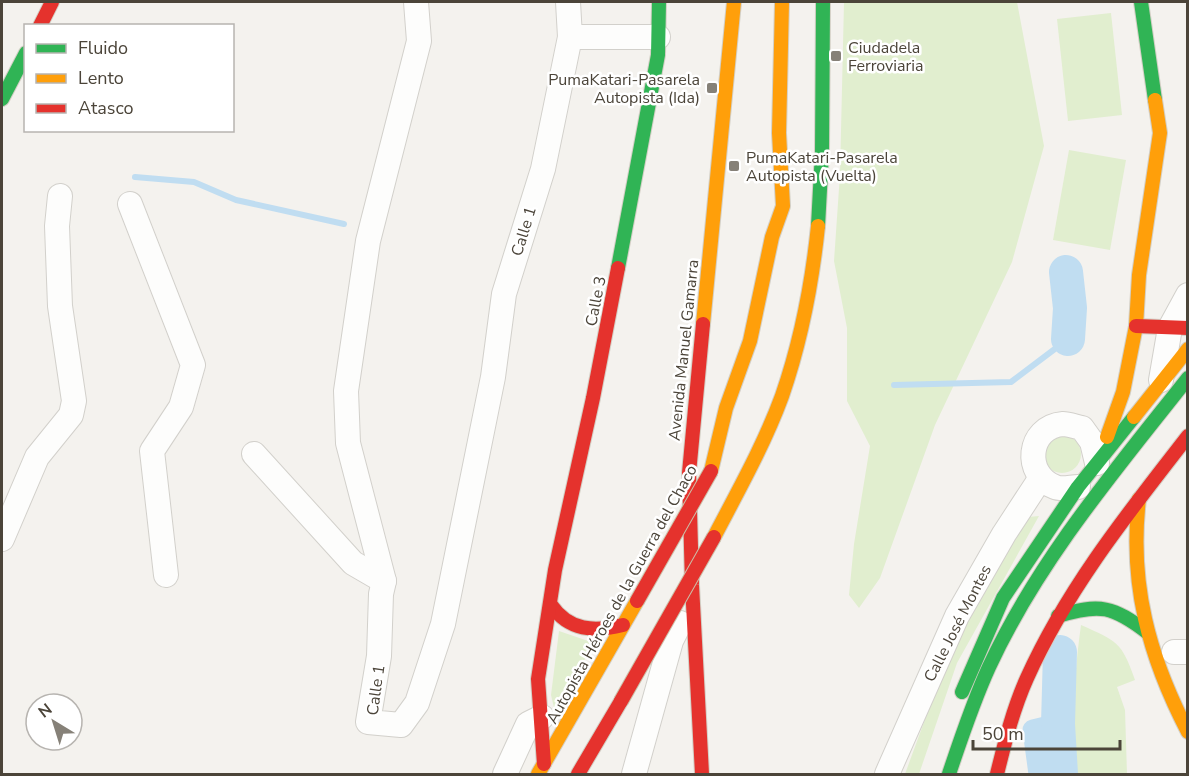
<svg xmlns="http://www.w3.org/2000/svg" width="1189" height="776" font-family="'Nunito Sans',sans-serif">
<rect width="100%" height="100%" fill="#f4f2ee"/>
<!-- green -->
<g fill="#e1eecf">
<path d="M 844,2 L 1017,2 L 1044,146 L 1012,262 L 935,425 L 880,578 L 859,608 L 849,595 L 854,544 L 870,446 L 847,401 L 847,328 L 834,261 L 840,174 Z"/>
<path d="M 1111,13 L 1122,115 L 1068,121 L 1057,19 Z"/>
<path d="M 1069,150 L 1126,160 L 1110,250 L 1053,240 Z"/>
<circle cx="1062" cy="454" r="19"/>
<path d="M 1039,516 L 957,663 L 919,774 L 905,774 L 957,632 L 1028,517 Z"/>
<path d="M 1081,625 C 1117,641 1122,642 1135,680 L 1117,687 L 1125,710 L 1127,774 L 1076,774 C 1071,724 1074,676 1081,625 Z"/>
<path d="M 559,631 L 594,643 L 555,712 L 551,695 Z"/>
</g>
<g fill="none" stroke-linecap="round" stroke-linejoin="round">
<!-- stream -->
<g stroke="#c0ddf1" stroke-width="6">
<path d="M 135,177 L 194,182 L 236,200 L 344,224"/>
<path d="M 894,385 L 1011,382 L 1068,339"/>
</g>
<!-- canal -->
<path stroke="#c0ddf1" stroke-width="21" d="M 1039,774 L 1033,730 L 1058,724"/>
<!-- river -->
<g stroke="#c0ddf1" stroke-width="34">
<path d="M 1066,272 L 1070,308 L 1068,339"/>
<path d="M 1060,652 L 1058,724 L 1061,774"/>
</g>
<!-- street casing -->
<g stroke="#d2d0cb" stroke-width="26">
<g id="street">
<path d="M 416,2 L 419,41 L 368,241 L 346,391 L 348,443 L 384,581 L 381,594 L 379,656 L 368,722 L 401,725 L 417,703 L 443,624 L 493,377 L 504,294 L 543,169 L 570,37 L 568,2"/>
<path d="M 570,37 L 658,37"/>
<path d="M 130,204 L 193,365 L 181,407 L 152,451 L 166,575"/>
<path d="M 1161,380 L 1170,328 L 1188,295"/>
<path d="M 254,454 L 353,563 L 384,581"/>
<path d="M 1078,487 C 1071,487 1062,490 1055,487 C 1023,475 1027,427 1063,424 C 1069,424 1076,427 1082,428 L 1092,442 L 1097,463"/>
<path d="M 2,539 L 37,457 L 71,415 L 74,401 L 60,306 L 57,226 L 60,196"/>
<path d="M 1174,652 L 1188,652"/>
<path d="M 505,774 L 528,724 L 542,717"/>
<path d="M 634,774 L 671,641 L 680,623"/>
<path d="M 887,774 L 957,616 L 1004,534 L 1040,479"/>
</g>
</g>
<!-- fast casing -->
<g stroke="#d3cfc5" stroke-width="16">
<g id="fast">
<path d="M 1141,2 L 1155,100"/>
<path d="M 2,99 L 26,53"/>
<path d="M 818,226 L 822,152 L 823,2"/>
<path d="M 618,268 L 658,55 L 659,2"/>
<path d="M 1058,616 C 1100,603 1113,606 1148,633"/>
<path d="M 962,692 L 1003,598 L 1078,487 L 1134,417"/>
<path d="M 949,774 C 961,738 973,702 989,667 C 1038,561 1116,469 1188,378"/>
</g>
</g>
<!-- slow casing -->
<g stroke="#d3cfc5" stroke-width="16">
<g id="slow">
<path d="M 703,324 L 734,2"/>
<path d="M 1134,417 L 1188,349"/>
<path d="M 1107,437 L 1123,392 L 1136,326 L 1139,275 L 1160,133 L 1155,100"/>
<path d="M 711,471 L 726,408 L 750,341 L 772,237 L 783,206 L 779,133 L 782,2"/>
<path d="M 1139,499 C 1129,584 1149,657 1188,732"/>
<path d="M 714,537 C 738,491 764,445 782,396 C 801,341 812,284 818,226"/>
<path d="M 538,774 L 637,601"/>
</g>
</g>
<!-- jam casing -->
<g stroke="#d3cfc5" stroke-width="16">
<g id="jam">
<path d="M 40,26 L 52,2"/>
<path d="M 1136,326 L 1188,328"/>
<path d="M 551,605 C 569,631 594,632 623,625"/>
<path d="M 544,764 L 538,679 L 555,570 L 593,398 L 618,268"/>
<path d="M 578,774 L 621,701"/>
<path d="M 702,774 L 692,585 L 689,473 L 703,324"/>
<path d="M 997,774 C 1005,742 1013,709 1027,678 C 1067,589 1128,513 1188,436"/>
</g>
</g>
<!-- street -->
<use href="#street" stroke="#fdfdfc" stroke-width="24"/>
<!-- fast -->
<use href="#fast" stroke="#30b455" stroke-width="14"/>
<!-- slow -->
<use href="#slow" stroke="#ff9f0a" stroke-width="14"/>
<!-- jam -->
<use href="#jam" stroke="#e5322d" stroke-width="14"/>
<!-- jam-bridge casing -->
<g stroke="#ccbfa9" stroke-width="16" stroke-linecap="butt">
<g id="jam-bridge">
<path d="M 637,601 L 711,471"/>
<path d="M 621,701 L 714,537"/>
</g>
</g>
<!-- jam-bridge -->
<use href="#jam-bridge" stroke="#e5322d" stroke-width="14"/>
</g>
<!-- markers -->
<g fill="#868178" stroke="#fff" stroke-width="2">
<rect x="830" y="50" width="12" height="12" rx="3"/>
<rect x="706" y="82" width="12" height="12" rx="3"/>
<rect x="728" y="160" width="12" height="12" rx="3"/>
</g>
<g text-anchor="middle" stroke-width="5" stroke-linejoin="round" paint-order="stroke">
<!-- poi labels -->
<g font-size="16" fill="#4b4439" stroke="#fff" text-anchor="start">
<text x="848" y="53">Ciudadela<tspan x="848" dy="18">Ferroviaria</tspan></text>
<text x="700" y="85" text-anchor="end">PumaKatari-Pasarela<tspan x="700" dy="18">Autopista (Ida)</tspan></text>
<text x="746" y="163">PumaKatari-Pasarela<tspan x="746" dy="18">Autopista (Vuelta)</tspan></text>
</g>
<!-- street labels -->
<g font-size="16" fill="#4b4439" stroke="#fff">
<text transform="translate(523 231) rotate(-73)" y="6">Calle 1</text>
<text transform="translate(595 301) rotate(-79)" y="6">Calle 3</text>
<text transform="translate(683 350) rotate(-84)" y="6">Avenida Manuel Gamarra</text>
<text transform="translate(621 594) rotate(-61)" y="6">Autopista Héroes de la Guerra del Chaco</text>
<text transform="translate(957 623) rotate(-63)" y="6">Calle José Montes</text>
<text transform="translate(375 690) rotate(-82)" y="6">Calle 1</text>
</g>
</g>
<!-- border -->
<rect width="1189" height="776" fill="none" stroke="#4b4439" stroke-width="6"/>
<!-- legend -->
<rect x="24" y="24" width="210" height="108" fill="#ffffff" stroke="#b7b4b0" stroke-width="1.5"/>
<rect x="36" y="44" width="30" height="9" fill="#30b455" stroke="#b7b4b0" stroke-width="1.5"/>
<text x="78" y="54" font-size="18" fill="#4b4439">Fluido</text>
<rect x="36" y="74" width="30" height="9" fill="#ff9f0a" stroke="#b7b4b0" stroke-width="1.5"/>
<text x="78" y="84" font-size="18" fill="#4b4439">Lento</text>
<rect x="36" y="104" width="30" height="9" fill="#e5322d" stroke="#b7b4b0" stroke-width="1.5"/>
<text x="78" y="114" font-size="18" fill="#4b4439">Atasco</text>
<!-- north arrow -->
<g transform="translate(54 722) rotate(322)"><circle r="28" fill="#ffffff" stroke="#b7b4b0" stroke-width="1.5"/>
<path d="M0-4.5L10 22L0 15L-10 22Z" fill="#868178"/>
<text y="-9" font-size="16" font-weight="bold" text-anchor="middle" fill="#4b4439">N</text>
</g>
<!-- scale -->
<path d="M973 740v9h147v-9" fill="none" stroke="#4b4439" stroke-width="3"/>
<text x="982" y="740" font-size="18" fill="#4b4439" stroke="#ffffff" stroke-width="4.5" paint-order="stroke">50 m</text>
</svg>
